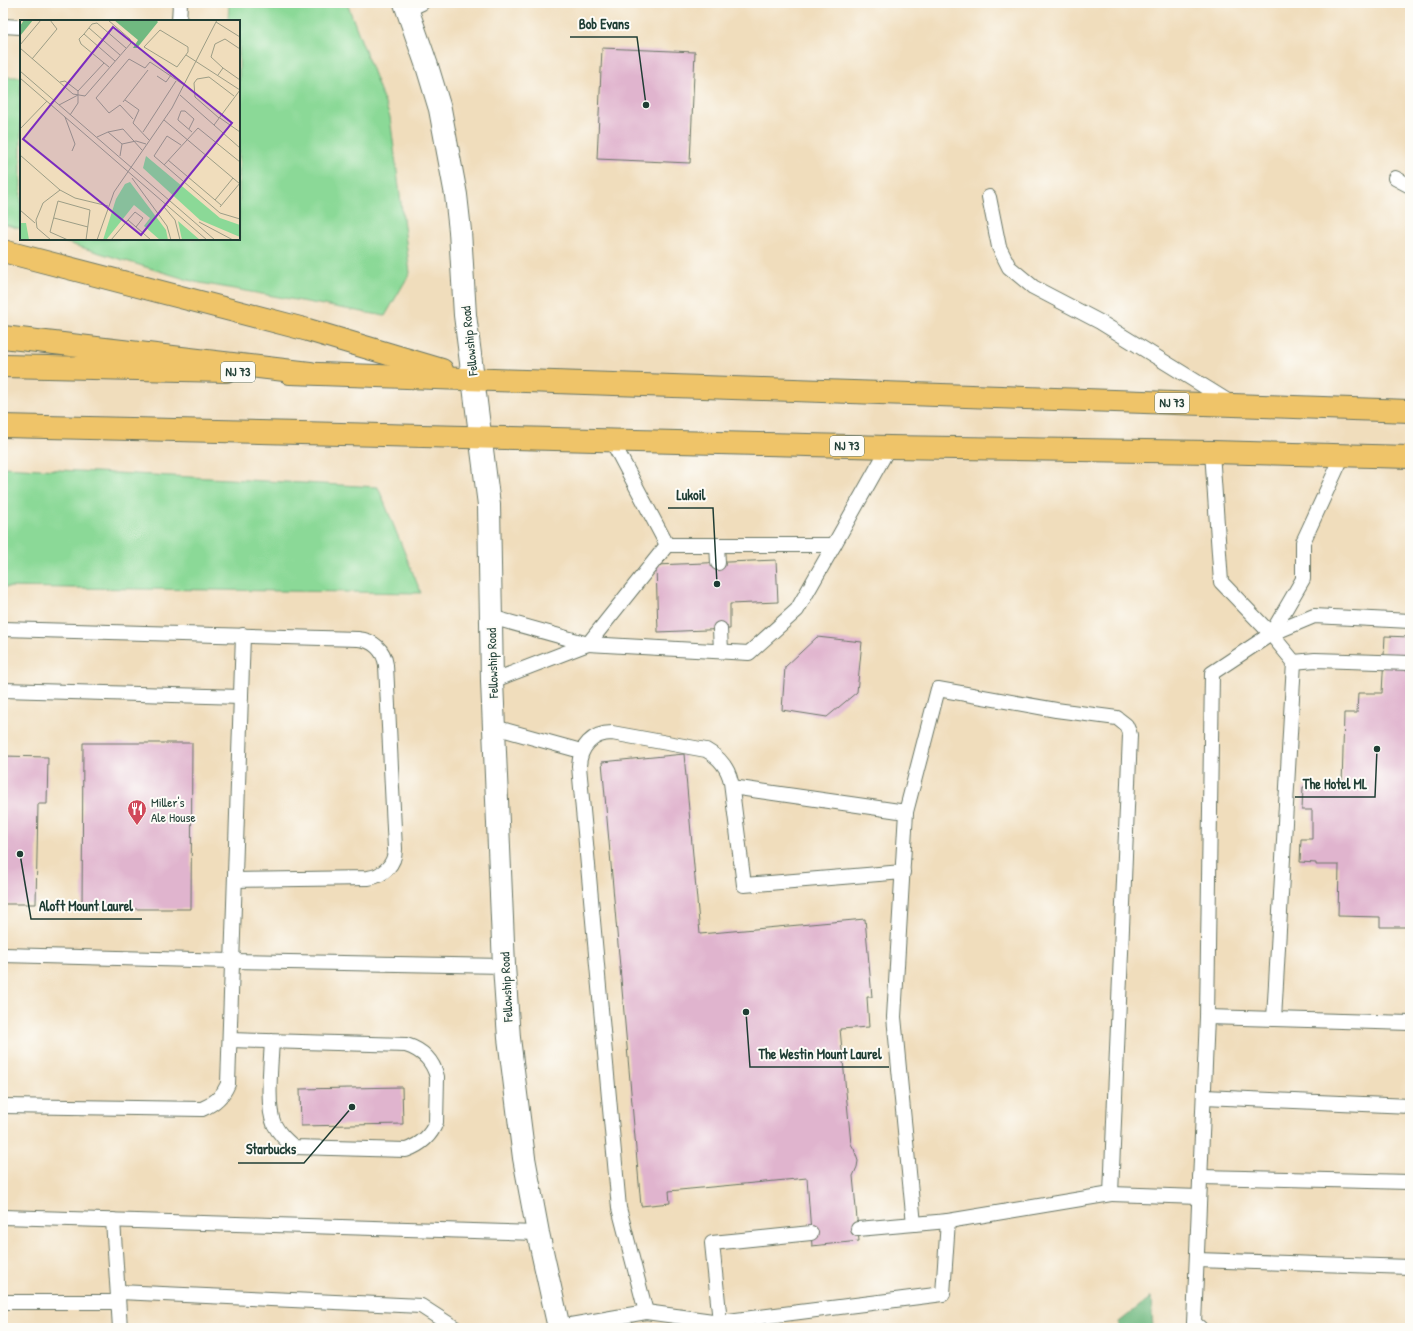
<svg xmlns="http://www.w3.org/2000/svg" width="1413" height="1331" font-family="'Patrick Hand',sans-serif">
<rect width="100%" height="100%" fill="#fdfcf7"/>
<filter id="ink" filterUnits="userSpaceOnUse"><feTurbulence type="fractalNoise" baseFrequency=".025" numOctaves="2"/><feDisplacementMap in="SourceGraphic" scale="8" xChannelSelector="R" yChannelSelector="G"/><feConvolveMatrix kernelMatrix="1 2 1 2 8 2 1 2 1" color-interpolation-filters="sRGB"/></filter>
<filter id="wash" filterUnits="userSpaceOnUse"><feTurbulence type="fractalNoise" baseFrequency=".012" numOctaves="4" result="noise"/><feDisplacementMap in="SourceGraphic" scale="16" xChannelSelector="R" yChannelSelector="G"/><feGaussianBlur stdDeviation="0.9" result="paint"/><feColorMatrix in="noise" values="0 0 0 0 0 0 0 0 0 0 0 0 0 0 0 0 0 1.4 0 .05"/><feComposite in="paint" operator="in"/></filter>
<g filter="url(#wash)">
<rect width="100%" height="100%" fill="#f0ddbc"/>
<!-- green -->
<g fill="#8bd997" stroke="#558b66">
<path d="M 229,3 L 347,3 L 390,117 L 410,273 L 385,316 L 195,282 L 54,239 L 239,239 L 239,21 L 228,21 Z"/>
<path d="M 3,77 L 21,77 L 21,229 L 3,224 Z"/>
<path d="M 3,467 L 378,487 L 421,593 L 3,587 Z"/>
</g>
<!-- forest -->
<path fill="#70b980" stroke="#487b5a" d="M 1151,1297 L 1153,1328 L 1119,1328 L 1119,1322 Z"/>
<g id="blocks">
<!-- building -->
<g fill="#e0b4ce">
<path d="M 602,48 L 695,52 L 690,163 L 597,159 Z"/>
<path d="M 776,560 L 778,602 L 730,604 L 730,629 L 658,632 L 656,565 Z"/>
<path d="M 1385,636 L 1410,637 L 1410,927 L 1380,927 L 1380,917 L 1338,916 L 1339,865 L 1316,865 L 1316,863 L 1300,862 L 1301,839 L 1312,839 L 1312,810 L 1302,810 L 1303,787 L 1318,787 L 1318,786 L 1342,787 L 1344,713 L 1357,713 L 1358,693 L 1382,693 Z"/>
<path d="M 817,637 L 862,642 L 857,692 L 827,717 L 782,710 L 785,667 Z"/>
<path d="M 83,743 L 192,743 L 191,909 L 82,909 Z"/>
<path d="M 684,754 L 700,934 L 865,919 L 872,997 L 867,997 L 869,1027 L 840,1029 L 851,1144 L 854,1149 L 858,1161 L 857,1167 L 853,1176 L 859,1241 L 812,1246 L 807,1178 L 669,1191 L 670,1203 L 641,1206 L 602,762 Z"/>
<path d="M 3,756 L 48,757 L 47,804 L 38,804 L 36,904 L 3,904 Z"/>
<path d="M 402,1087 L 403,1124 L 301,1126 L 300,1089 Z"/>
</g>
</g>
</g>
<g filter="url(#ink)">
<use href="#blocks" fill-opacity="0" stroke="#687564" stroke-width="1"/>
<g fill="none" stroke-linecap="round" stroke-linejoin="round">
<!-- service casing -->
<g stroke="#687564" stroke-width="16">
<g id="service">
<path d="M 407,10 L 422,3"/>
<path d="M 179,21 L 180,3"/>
<path d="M 3,26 L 21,27"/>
<path d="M 1395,178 L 1410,186"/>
<path d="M 989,197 L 999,247 L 1009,267 L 1033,287 L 1100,322 L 1231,403"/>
<path d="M 612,441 L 667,545 L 834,545 L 889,447"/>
<path d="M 1212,452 L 1221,582 L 1271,634 L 1303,579 L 1303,542 L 1343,455"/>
<path d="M 717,545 L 718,563"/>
<path d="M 491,617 L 588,644 L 749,653 L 797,610 L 834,545"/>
<path d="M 3,629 L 358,639 C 373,640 384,650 386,665 L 395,849 C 395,865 383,876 368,878 L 235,880"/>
<path d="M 720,629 L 721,651"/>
<path d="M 1271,634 L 1294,662 L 1274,1019"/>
<path d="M 1294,662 L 1315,660 L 1410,663"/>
<path d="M 492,681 L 588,644 L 667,545"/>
<path d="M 3,690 L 241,697"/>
<path d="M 494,727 L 581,751"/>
<path d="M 906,812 L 894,1017 L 914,1224"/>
<path d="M 3,955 L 232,961 L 504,966"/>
<path d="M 1207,1017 L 1410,1023"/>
<path d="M 230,1040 L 406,1045 C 422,1050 433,1061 437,1077 L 436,1122 C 431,1136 420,1145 406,1150 L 294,1147 C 286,1140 279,1134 274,1124 C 266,1106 271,1062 272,1041"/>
<path d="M 1204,1097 L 1410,1106"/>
<path d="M 3,1106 L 202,1109 C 214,1104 223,1096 228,1084 L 243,635"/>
<path d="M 1200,1177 L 1410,1182"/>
<path d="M 1111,1194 L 1199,1197"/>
<path d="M 3,1217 L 538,1233"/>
<path d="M 113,1220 L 120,1328"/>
<path d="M 858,1229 L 948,1221"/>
<path d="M 1197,1260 L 1410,1267"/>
<path d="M 119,1292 L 421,1306 L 455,1328"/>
<path d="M 3,1302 L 118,1302"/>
<path d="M 646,1312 L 619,1208 L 579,766 C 580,747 592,733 612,733 L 706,750 C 719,757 728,768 731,782 L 744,885 L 903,872"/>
<path d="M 720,1322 L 712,1243 L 811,1233"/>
<path d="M 559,1327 L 646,1312 L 720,1322 L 943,1294 L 948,1221 L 1111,1194 L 1130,735 L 1129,732 L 1126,725 L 1117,718 L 1056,710 L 938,689 L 906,812 L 732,787"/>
<path d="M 1200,1328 L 1194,1323 L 1207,1017 L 1212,673 L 1271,634 L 1314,616 L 1410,621"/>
</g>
</g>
<!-- tertiary casing -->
<g stroke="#687564" stroke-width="24">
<path id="tertiary" d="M 405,3 L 427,66 L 440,109 L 456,195 L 460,231 L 465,315 L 489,505 L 492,681 L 504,966 L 509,1038 L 524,1158 L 538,1233 L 559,1328"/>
</g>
<!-- trunk casing -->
<g stroke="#687564" stroke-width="24">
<g id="trunk">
<path d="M 3,251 L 308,330 L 442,370"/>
<path d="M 3,366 L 226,371"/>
<path d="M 290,373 L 1410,411"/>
<path d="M 3,426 L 889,447 L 1212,452 L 1410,457"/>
</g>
</g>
<!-- motorway casing -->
<g stroke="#687564" stroke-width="24">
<path id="motorway" d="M 3,337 L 310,373"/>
</g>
<!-- service -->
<use href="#service" stroke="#fff" stroke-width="14"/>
<!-- tertiary -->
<use href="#tertiary" stroke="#fff" stroke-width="22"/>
<!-- trunk -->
<use href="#trunk" stroke="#efc469" stroke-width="22"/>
<!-- motorway -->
<use href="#motorway" stroke="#efc469" stroke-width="22"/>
</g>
</g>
<!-- icons -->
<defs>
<g id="restaurant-pin" transform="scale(1)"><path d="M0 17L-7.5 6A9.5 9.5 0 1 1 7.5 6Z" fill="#d1495b" stroke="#fdfcf7"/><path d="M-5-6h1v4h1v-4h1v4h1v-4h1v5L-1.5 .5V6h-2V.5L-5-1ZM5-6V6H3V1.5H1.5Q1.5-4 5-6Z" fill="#fff"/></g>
</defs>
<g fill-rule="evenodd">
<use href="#restaurant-pin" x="137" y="809"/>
</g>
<g text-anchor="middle" stroke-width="4" stroke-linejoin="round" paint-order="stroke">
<!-- shield labels -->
<g fill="#fdfcf7" stroke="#62766e" stroke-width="1">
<rect x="221" y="362" width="34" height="20" rx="3"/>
<rect x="1155" y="393" width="34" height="20" rx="3"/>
<rect x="830" y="436" width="34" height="20" rx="3"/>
</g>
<g font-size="12" font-weight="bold" fill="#1f3d34">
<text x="238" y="376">NJ 73</text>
<text x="1172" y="407">NJ 73</text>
<text x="847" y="450">NJ 73</text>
</g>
<!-- street labels -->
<g font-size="13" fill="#1f3d34" stroke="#fdfcf7">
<text transform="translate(469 341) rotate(-96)" y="5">Fellowship Road</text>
<text transform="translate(492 663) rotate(-92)" y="5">Fellowship Road</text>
<text transform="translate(506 987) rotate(-93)" y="5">Fellowship Road</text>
</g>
<!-- poi labels -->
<g font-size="13" fill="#1f3d34" stroke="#fdfcf7" text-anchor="start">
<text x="151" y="807">Miller's<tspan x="151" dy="15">Ale House</tspan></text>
</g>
</g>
<!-- overview -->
<g transform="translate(20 20)">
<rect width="220" height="220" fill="#f0ddbc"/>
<path d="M 126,136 L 200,198 L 220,205 L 220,217 L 180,200 L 123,148 ZM 110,162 L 146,210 L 148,220 L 140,220 L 124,206 L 130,198 L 114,185 L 86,220 L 83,220 L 96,179 L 105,164 ZM 158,201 L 180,220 L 162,220 ZM 0,203 L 6,203 L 9,220 L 0,220 Z" fill="#8bd997"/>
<path d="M 4,0 L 13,0 L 0,16 L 0,6 ZM 94,0 L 136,0 L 138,2 L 117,28 L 113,28 L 118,20 Z" fill="#70b980"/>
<path fill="none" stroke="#9c9d86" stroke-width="1" d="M 196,2 L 220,17M 69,8 L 100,35M 140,10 L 168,27 L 168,32 L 157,47 L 124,27 ZM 64,14 L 72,4 L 77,3 L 106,28M 0,25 L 21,0M 0,28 L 53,74 L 65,76 L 111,23 L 110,19 L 88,0M 166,35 L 220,70 L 194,105M 12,39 L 37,9 L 30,0M 89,47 L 61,24 L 59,19 L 64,14 L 95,41M 203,48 L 191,37 L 195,24 L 205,19 L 220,29M 0,51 L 195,220M 198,55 L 203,48 L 220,60M 137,56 L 146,62 L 151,55M 0,58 L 187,220M 40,62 L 45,61 L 58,71M 58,75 L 58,71 L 84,43M 160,75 L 220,128M 105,80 L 119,90 L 113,103 L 129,120M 103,82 L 128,50M 39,85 L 58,75 L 58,83 L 50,95M 45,97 L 55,124 L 52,131M 199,98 L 175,77 L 174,63 L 177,59 L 189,57 L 214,76M 200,98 L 220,112M 113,99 L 100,85 L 89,93 L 76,78 L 109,39 L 125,48 L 130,42 L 164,65M 144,100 L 220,164M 0,109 L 27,81M 169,109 L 174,99 L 165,91 L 161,91 L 158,99 L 158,100 L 172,112M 88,112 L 103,109 L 122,130M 123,112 L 156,61M 77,117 L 88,112 L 102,124 L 100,136M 102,124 L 116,121 L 126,124M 161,125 L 147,116 L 134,136 L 200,193 L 220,199M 0,135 L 40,170M 148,140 L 201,185M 144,145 L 178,108 L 220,142M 112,158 L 147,206 L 151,220M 195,180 L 213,158M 144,187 L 155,200 L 160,220M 200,187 L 220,163M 0,190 L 15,203M 34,198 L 68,207M 108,200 L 115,192 L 123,198 L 116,207M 179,202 L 213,220M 31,220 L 17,208 L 16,200 L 23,183 L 40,170 L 55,178 L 88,186M 48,220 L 30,212 L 38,181 L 70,190 L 66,220M 77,220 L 94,172 L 152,88 L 197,0M 91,220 L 108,200 L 131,220"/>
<path fill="#7b2cbf" fill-opacity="0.15" stroke="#7b2cbf" stroke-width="2" d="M 93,7 L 212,103 L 121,215 L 3,119 Z"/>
<rect width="220" height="220" fill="none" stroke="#1f3d34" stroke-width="2"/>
</g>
<!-- callouts -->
<path fill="none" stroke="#1f3d34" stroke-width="1.5" d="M646 105L637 37H570M717 584L713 508H668M1377 749L1375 797H1295M20 854L31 919H142M746 1012L750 1067H889M352 1107L304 1163H238"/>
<g fill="#1f3d34" stroke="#fdfcf7" stroke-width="1.5">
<circle cx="646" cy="105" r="4"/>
<circle cx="717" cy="584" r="4"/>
<circle cx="1377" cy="749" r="4"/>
<circle cx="20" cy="854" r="4"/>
<circle cx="746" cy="1012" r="4"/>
<circle cx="352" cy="1107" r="4"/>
</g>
<g font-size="14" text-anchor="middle" font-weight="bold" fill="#1f3d34" stroke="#fdfcf7" stroke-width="4" stroke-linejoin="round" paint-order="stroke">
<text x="604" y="29">Bob Evans</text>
<text x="691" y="500">Lukoil</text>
<text x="1335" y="789">The Hotel ML</text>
<text x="86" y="911">Aloft Mount Laurel</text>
<text x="820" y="1059">The Westin Mount Laurel</text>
<text x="271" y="1154">Starbucks</text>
</g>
<!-- margin -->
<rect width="1413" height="1331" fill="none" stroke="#fdfcf7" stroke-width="16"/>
</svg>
